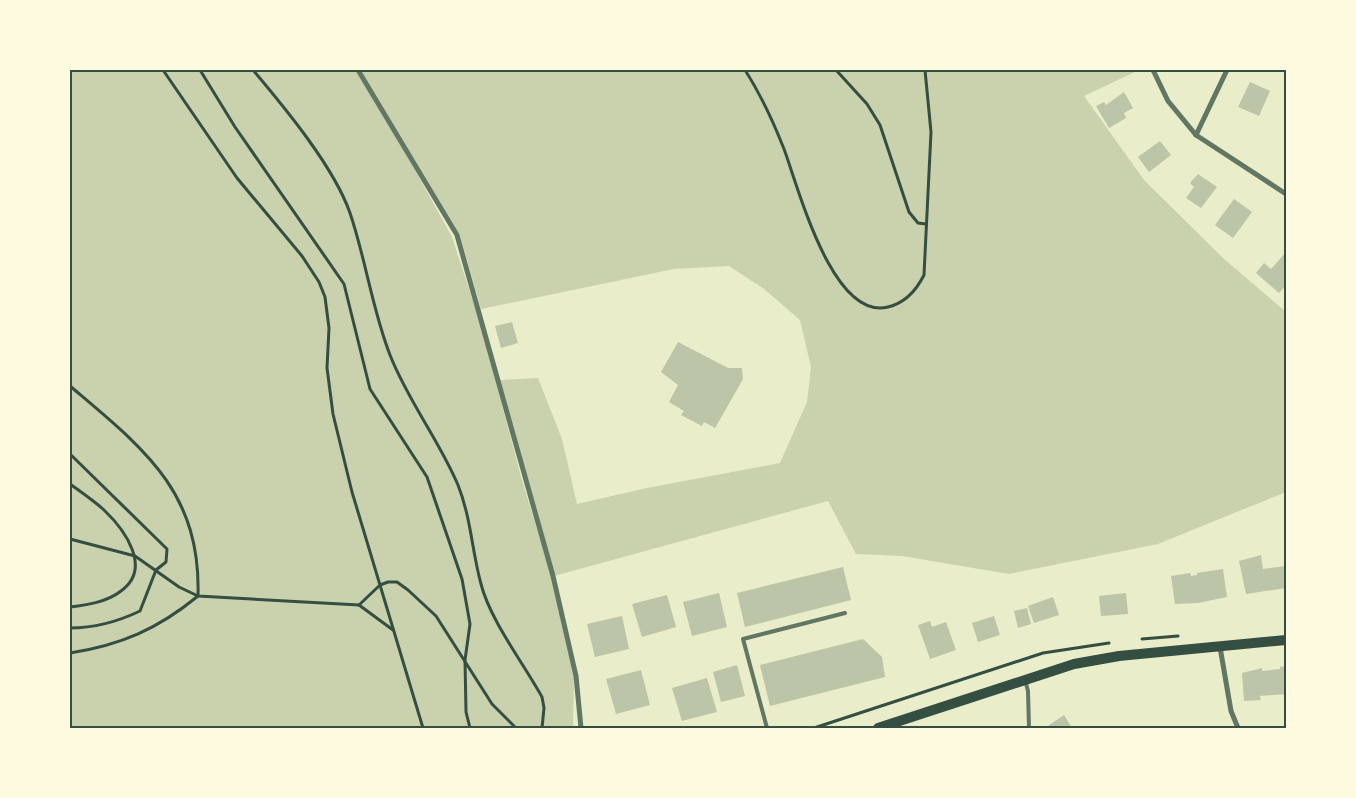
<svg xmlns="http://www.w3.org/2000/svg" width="1356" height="798" font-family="Rubik,sans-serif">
<rect width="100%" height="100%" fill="#e9edc9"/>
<!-- green -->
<g fill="#cad2ad">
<path d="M 70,70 L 357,70 L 378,103 L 452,237 L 483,332 L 521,477 L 552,577 L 574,676 L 573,728 L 70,728 Z"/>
<path d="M 361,70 L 1139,70 L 1084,96 L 1144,180 L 1223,258 L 1286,312 L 1286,492 L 1158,544 L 1009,574 L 902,556 L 856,554 L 828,501 L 554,576 L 500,380 L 538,378 L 562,439 L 577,504 L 647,488 L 780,463 L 807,402 L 811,367 L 800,320 L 764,289 L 729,266 L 674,269 L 481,309 L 460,235 Z"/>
</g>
<!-- building -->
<g fill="#bcc5a7">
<path d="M 1250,82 L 1270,91 L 1259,116 L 1238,107 Z"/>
<path d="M 1124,92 L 1133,108 L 1124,113 L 1126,118 L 1109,128 L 1096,106 L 1104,102 L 1106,105 Z"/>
<path d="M 1160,141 L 1171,155 L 1149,172 L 1138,157 Z"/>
<path d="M 1198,174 L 1217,187 L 1201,208 L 1186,198 L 1194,187 L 1190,183 Z"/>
<path d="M 1234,199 L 1252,212 L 1233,238 L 1215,225 Z"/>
<path d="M 1286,252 L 1286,285 L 1279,293 L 1256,273 L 1264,263 L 1271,269 Z"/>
<path d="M 512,322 L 518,343 L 501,348 L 495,326 Z"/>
<path d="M 678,342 L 728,368 L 742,368 L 743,379 L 715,428 L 704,422 L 702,426 L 681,415 L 684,411 L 669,402 L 678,385 L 661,372 Z"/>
<path d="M 1261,555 L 1263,569 L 1286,566 L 1286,588 L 1246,594 L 1239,561 Z"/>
<path d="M 843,567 L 851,600 L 745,627 L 737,593 Z"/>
<path d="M 1223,569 L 1227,597 L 1198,603 L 1175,604 L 1171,576 L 1190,573 L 1191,576 L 1197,575 L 1197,573 Z"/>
<path d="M 719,593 L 727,627 L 692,636 L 683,602 Z"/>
<path d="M 1126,593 L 1128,614 L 1101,616 L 1099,596 Z"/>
<path d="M 667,595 L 676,627 L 642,637 L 632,604 Z"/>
<path d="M 1053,597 L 1059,615 L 1034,623 L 1028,606 Z"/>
<path d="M 1027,608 L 1031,624 L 1018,628 L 1014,611 Z"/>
<path d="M 622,616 L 629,649 L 595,657 L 587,624 Z"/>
<path d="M 994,616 L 1000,635 L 978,642 L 972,623 Z"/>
<path d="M 930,621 L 932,627 L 946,622 L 956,650 L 930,659 L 918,625 Z"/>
<path d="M 863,639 L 882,657 L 885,677 L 770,706 L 760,665 Z"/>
<path d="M 737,665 L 745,696 L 721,702 L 713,672 Z"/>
<path d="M 1286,666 L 1286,694 L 1260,696 L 1261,700 L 1244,701 L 1242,673 L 1262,668 L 1262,671 L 1280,669 L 1280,667 Z"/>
<path d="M 641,670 L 650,705 L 616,714 L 606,679 Z"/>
<path d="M 707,678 L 717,712 L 682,721 L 672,688 Z"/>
<path d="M 1064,715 L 1072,728 L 1045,728 Z"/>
</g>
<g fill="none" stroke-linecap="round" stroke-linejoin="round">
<!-- path -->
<g stroke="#344e41" stroke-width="3">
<path d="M 163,70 L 237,178 L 302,256 L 319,282 L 325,297 L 329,328 L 327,368 L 333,414 L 352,492 L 423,728"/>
<path d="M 200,70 L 235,127 L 344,284 L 370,389 L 427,477 L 462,579 L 470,624 L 465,660 L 466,712 L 470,728"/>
<path d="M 253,70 C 285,108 334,167 350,213 C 366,260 372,309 390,355 C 408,401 439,440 458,485 C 471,518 472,551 481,584 C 490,620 524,664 542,697 L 544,708 L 542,728"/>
<path d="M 745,70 C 761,95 773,121 784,149 C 798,186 832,321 888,307 C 905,303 917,289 924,275 L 931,132 L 925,70"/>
<path d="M 836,70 L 867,104 L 880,125 L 909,212 L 918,223 L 926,224"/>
<path d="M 70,386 C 143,448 201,491 198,596 C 158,629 121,645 70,653"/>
<path d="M 70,454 L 167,549 L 166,562 L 156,570 L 140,611 C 117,622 95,628 70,628"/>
<path d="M 70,484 C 81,492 93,500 104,510 C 124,529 153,568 121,591 C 107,602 87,605 70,607"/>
<path d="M 70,539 L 135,556 L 179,587 L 198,596 L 359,605 L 393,630"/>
<path d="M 359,605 L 380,585 L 388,582 L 397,582 L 408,590 L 436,616 L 492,704 L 516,728"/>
<path d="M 1142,639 L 1178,636"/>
<path d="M 814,728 L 1043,653 L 1109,643"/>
</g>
<!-- service -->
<g stroke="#617663" stroke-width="4">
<path d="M 1025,680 L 1028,691 L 1029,728"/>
<path d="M 767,728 L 743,639 L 845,613"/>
</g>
<!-- minor -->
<g stroke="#617663" stroke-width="5">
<path d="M 358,70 L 457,235 L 553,576 L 576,676 L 581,728"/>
<path d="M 1153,70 L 1168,101 L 1196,135 L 1286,194"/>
<path d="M 1196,135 L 1227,70"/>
<path d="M 1220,647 L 1231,711 L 1238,728"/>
</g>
<!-- secondary -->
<path stroke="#344e41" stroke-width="10" d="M 878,728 L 1074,664 L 1119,656 L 1286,640"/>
</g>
<!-- border -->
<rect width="1356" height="798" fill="none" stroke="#fefae0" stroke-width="142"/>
<rect x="71" y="71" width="1214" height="656" fill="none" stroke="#344e41" stroke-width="2"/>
</svg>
